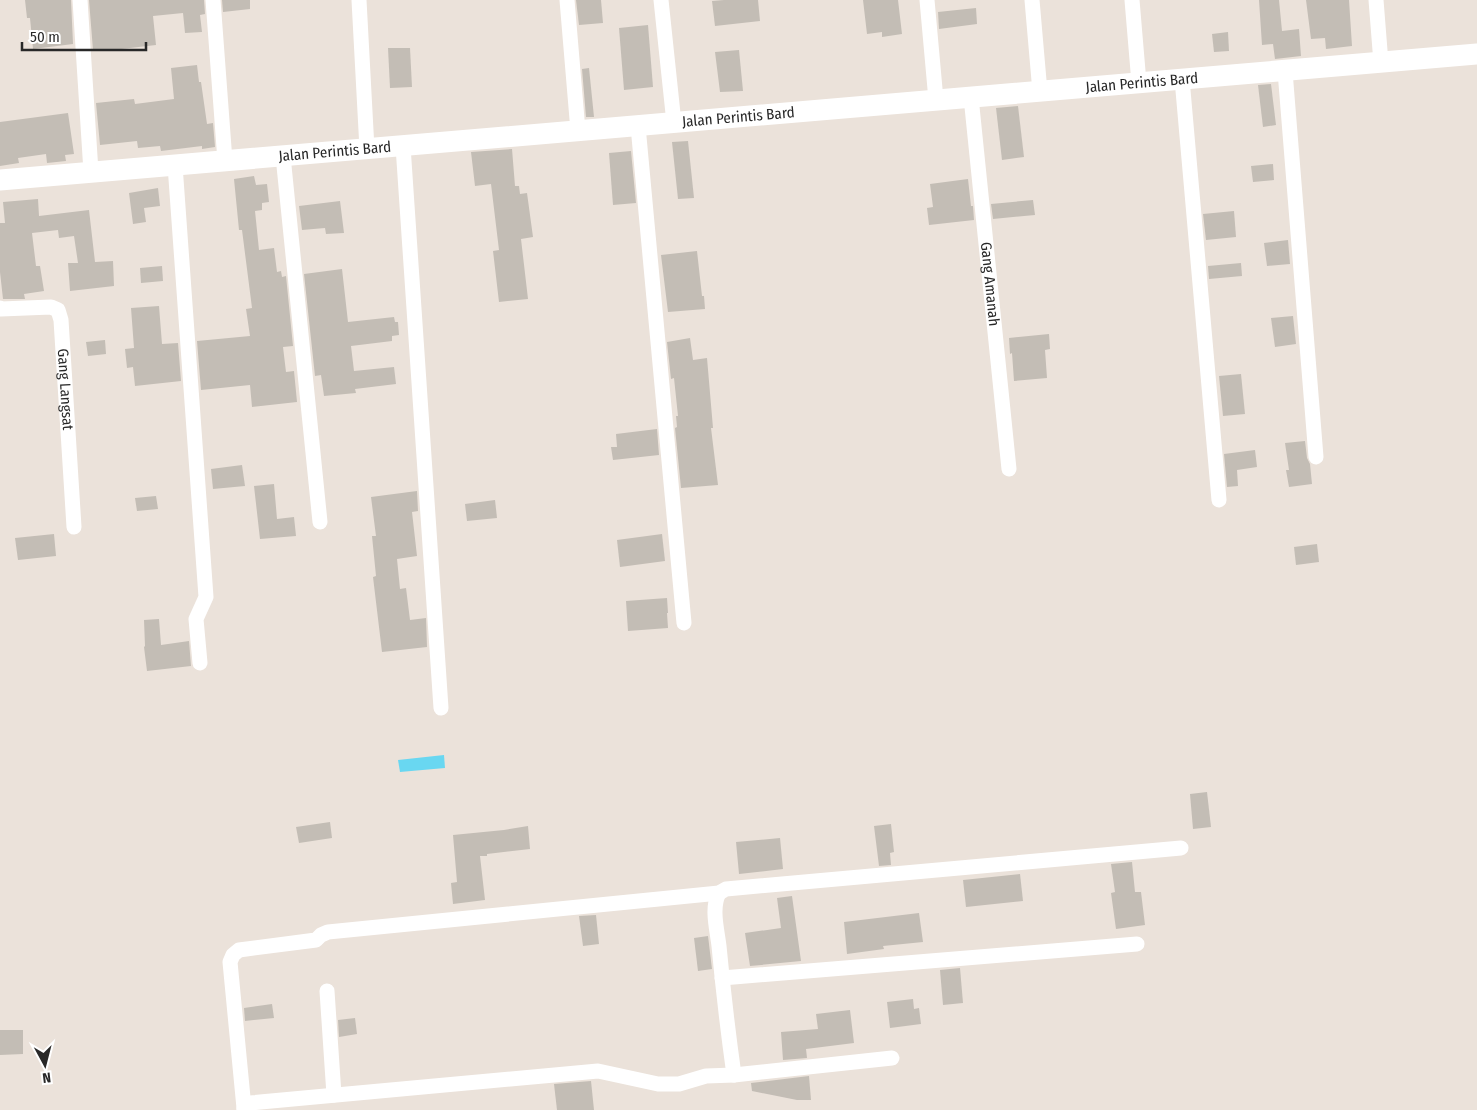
<svg xmlns="http://www.w3.org/2000/svg" width="1477" height="1110" font-family="'Fira Sans Condensed',sans-serif">
<rect width="100%" height="100%" fill="#ebe2da"/>
<!-- water -->
<path fill="#69d7f1" d="M 444,755 L 445,768 L 400,772 L 398,760 Z"/>
<!-- building -->
<g fill="#c3bdb5">
<path d="M 25,0 L 71,0 L 73,44 L 33,49 L 30,18 L 27,18 Z"/>
<path d="M 89,0 L 204,0 L 205,14 L 200,15 L 202,32 L 185,33 L 183,13 L 153,16 L 156,45 L 104,51 L 103,49 L 93,50 Z"/>
<path d="M 222,0 L 250,0 L 250,9 L 223,12 Z"/>
<path d="M 576,0 L 601,0 L 603,23 L 579,25 Z"/>
<path d="M 724,0 L 758,0 L 760,21 L 715,26 L 712,1 Z"/>
<path d="M 863,0 L 898,0 L 902,34 L 882,37 L 882,32 L 867,34 Z"/>
<path d="M 1259,0 L 1279,0 L 1282,31 L 1299,29 L 1301,56 L 1275,59 L 1273,44 L 1262,45 Z"/>
<path d="M 1306,0 L 1349,0 L 1352,46 L 1326,49 L 1325,38 L 1311,39 Z"/>
<path d="M 976,8 L 977,24 L 939,29 L 938,12 Z"/>
<path d="M 648,25 L 653,87 L 624,90 L 619,28 Z"/>
<path d="M 1228,32 L 1229,51 L 1214,52 L 1212,34 Z"/>
<path d="M 388,48 L 410,48 L 412,87 L 390,88 Z"/>
<path d="M 739,50 L 743,91 L 720,92 L 715,52 Z"/>
<path d="M 197,65 L 199,82 L 201,82 L 207,124 L 213,123 L 215,147 L 202,149 L 202,146 L 161,151 L 160,146 L 138,148 L 137,141 L 100,145 L 96,103 L 134,99 L 135,104 L 174,99 L 171,68 Z"/>
<path d="M 589,68 L 594,117 L 586,117 L 582,69 Z"/>
<path d="M 1271,84 L 1276,125 L 1263,127 L 1258,85 Z"/>
<path d="M 1018,106 L 1024,157 L 1002,160 L 996,108 Z"/>
<path d="M 68,113 L 74,154 L 65,155 L 66,161 L 47,163 L 46,154 L 18,158 L 19,163 L 0,166 L 0,122 Z"/>
<path d="M 688,141 L 694,198 L 678,199 L 672,142 Z"/>
<path d="M 512,149 L 515,186 L 519,186 L 520,194 L 527,193 L 533,237 L 521,239 L 528,299 L 499,302 L 493,251 L 499,250 L 491,184 L 475,186 L 471,152 Z"/>
<path d="M 631,151 L 636,203 L 613,205 L 609,153 Z"/>
<path d="M 1273,164 L 1274,180 L 1253,182 L 1251,166 Z"/>
<path d="M 254,176 L 256,185 L 267,184 L 269,202 L 262,203 L 262,210 L 255,211 L 259,250 L 274,248 L 277,272 L 281,271 L 282,277 L 286,276 L 293,346 L 283,347 L 286,372 L 294,371 L 297,402 L 252,407 L 250,385 L 201,390 L 197,341 L 250,336 L 246,309 L 252,308 L 242,230 L 239,230 L 234,179 Z"/>
<path d="M 968,179 L 971,206 L 973,206 L 974,220 L 929,225 L 927,208 L 933,207 L 930,184 Z"/>
<path d="M 158,188 L 160,206 L 144,208 L 146,222 L 133,224 L 129,193 Z"/>
<path d="M 38,199 L 39,216 L 89,210 L 95,262 L 113,261 L 114,286 L 70,291 L 68,263 L 78,263 L 74,236 L 59,238 L 58,230 L 32,233 L 36,266 L 40,266 L 44,291 L 24,294 L 25,299 L 3,299 L 0,272 L 0,223 L 5,223 L 3,202 Z"/>
<path d="M 1033,200 L 1035,215 L 993,219 L 991,204 Z"/>
<path d="M 340,201 L 344,233 L 326,234 L 325,228 L 302,230 L 299,206 Z"/>
<path d="M 1234,211 L 1236,237 L 1206,240 L 1203,214 Z"/>
<path d="M 1288,240 L 1290,264 L 1267,266 L 1264,243 Z"/>
<path d="M 697,251 L 702,296 L 704,296 L 705,309 L 668,312 L 661,255 Z"/>
<path d="M 1241,263 L 1242,276 L 1209,279 L 1208,266 Z"/>
<path d="M 162,266 L 163,281 L 141,283 L 140,268 Z"/>
<path d="M 342,269 L 348,322 L 394,317 L 395,322 L 398,322 L 399,335 L 392,336 L 392,341 L 351,346 L 354,371 L 394,367 L 396,384 L 355,389 L 356,393 L 324,396 L 321,375 L 315,376 L 304,274 Z"/>
<path d="M 159,306 L 162,344 L 178,343 L 181,381 L 135,386 L 133,367 L 127,368 L 125,349 L 134,348 L 131,308 Z"/>
<path d="M 1293,316 L 1296,344 L 1275,347 L 1271,318 Z"/>
<path d="M 1049,334 L 1050,349 L 1045,350 L 1047,378 L 1014,381 L 1012,353 L 1010,354 L 1009,338 Z"/>
<path d="M 690,338 L 693,360 L 707,358 L 713,428 L 711,428 L 718,485 L 681,488 L 675,428 L 677,427 L 676,416 L 678,416 L 674,378 L 671,379 L 667,342 Z"/>
<path d="M 105,340 L 106,354 L 88,356 L 86,342 Z"/>
<path d="M 1241,374 L 1245,414 L 1223,416 L 1219,376 Z"/>
<path d="M 657,429 L 659,455 L 613,460 L 611,447 L 617,447 L 616,434 Z"/>
<path d="M 1305,441 L 1307,458 L 1310,464 L 1312,484 L 1289,487 L 1286,470 L 1289,470 L 1285,443 Z"/>
<path d="M 1255,450 L 1257,467 L 1237,470 L 1238,486 L 1227,487 L 1224,454 Z"/>
<path d="M 242,465 L 245,486 L 213,489 L 211,469 Z"/>
<path d="M 274,484 L 277,519 L 294,517 L 296,536 L 260,539 L 254,486 Z"/>
<path d="M 417,491 L 418,511 L 412,512 L 417,556 L 397,559 L 400,589 L 406,588 L 410,620 L 426,618 L 427,647 L 382,652 L 373,577 L 376,576 L 372,536 L 376,536 L 371,497 Z"/>
<path d="M 156,496 L 158,509 L 137,511 L 135,498 Z"/>
<path d="M 495,500 L 497,518 L 467,521 L 465,504 Z"/>
<path d="M 54,534 L 56,556 L 18,560 L 15,538 Z"/>
<path d="M 662,534 L 665,561 L 620,567 L 617,540 Z"/>
<path d="M 1317,544 L 1319,562 L 1296,565 L 1294,547 Z"/>
<path d="M 667,598 L 668,613 L 667,613 L 668,628 L 628,631 L 626,601 Z"/>
<path d="M 159,619 L 161,645 L 189,641 L 191,666 L 147,671 L 144,647 L 145,646 L 144,620 Z"/>
<path d="M 1207,792 L 1211,827 L 1193,829 L 1190,794 Z"/>
<path d="M 330,822 L 332,838 L 299,843 L 296,827 Z"/>
<path d="M 891,824 L 894,852 L 890,853 L 891,865 L 879,866 L 874,826 Z"/>
<path d="M 528,826 L 530,849 L 487,854 L 487,856 L 480,856 L 485,900 L 453,904 L 451,883 L 457,882 L 453,835 L 504,830 Z"/>
<path d="M 780,838 L 783,869 L 739,874 L 736,842 Z"/>
<path d="M 1132,862 L 1135,892 L 1141,892 L 1145,925 L 1116,929 L 1111,893 L 1115,892 L 1111,864 Z"/>
<path d="M 1020,874 L 1023,901 L 966,907 L 963,880 Z"/>
<path d="M 792,896 L 801,961 L 750,966 L 745,933 L 781,928 L 777,898 Z"/>
<path d="M 919,913 L 923,942 L 883,946 L 884,949 L 847,954 L 844,922 Z"/>
<path d="M 596,915 L 599,944 L 583,946 L 579,916 Z"/>
<path d="M 708,936 L 712,969 L 698,971 L 694,938 Z"/>
<path d="M 960,968 L 963,1003 L 943,1005 L 940,970 Z"/>
<path d="M 913,999 L 914,1009 L 919,1008 L 921,1024 L 890,1028 L 887,1002 Z"/>
<path d="M 272,1004 L 274,1018 L 245,1021 L 244,1008 Z"/>
<path d="M 850,1010 L 854,1043 L 806,1049 L 807,1058 L 783,1060 L 781,1032 L 818,1029 L 816,1014 Z"/>
<path d="M 355,1018 L 357,1034 L 339,1037 L 338,1020 Z"/>
<path d="M 0,1030 L 23,1030 L 23,1054 L 0,1055 Z"/>
<path d="M 809,1076 L 811,1100 L 797,1100 L 752,1091 L 751,1083 Z"/>
<path d="M 591,1081 L 594,1110 L 557,1110 L 554,1084 Z"/>
</g>
<g fill="none" stroke-linecap="round" stroke-linejoin="round">
<!-- street -->
<g stroke="#fff" stroke-width="15">
<path d="M 80,0 L 91,172"/>
<path d="M 213,0 L 225,161"/>
<path d="M 359,0 L 367,149"/>
<path d="M 567,0 L 578,131"/>
<path d="M 661,0 L 674,123"/>
<path d="M 927,0 L 936,100"/>
<path d="M 1032,0 L 1040,92"/>
<path d="M 1132,0 L 1139,83"/>
<path d="M 1376,0 L 1381,63"/>
<path d="M 1285,71 L 1316,457"/>
<path d="M 1182,79 L 1219,500"/>
<path id="s1" d="M 971,97 L 1009,469"/>
<path d="M 638,126 L 684,623"/>
<path d="M 403,146 L 441,708"/>
<path d="M 283,156 L 320,522"/>
<path d="M 175,165 L 206,597 L 196,619 L 200,663"/>
<path id="s2" d="M 0,308 L 1,309 L 51,307 L 58,310 L 61,320 L 74,527"/>
<path d="M 719,893 C 711,908 717,929 719,946 C 723,989 728,1032 734,1075"/>
<path d="M 722,978 L 1137,944"/>
<path d="M 327,991 L 334,1095"/>
<path d="M 244,1108 L 230,962 L 233,955 L 239,950 L 316,940 L 321,935 L 328,932 L 719,893 L 726,889 L 1181,848"/>
<path d="M 244,1110 L 244,1108 L 250,1103 L 598,1071 L 658,1084 L 679,1084 L 706,1076 L 734,1075 L 892,1058"/>
</g>
<!-- secondary -->
<path stroke="#fff" stroke-width="21" id="s3" d="M 0,180 L 1477,54"/>
</g>
<g text-anchor="middle" stroke-width="5" stroke-linejoin="round" paint-order="stroke">
<!-- street labels -->
<g font-size="15" fill="#282828" stroke="#fff">
<text dy="5" stroke="none"><textPath href="#s3" startOffset="1146">Jalan Perintis Bard</textPath></text>
<text dy="5" stroke="none"><textPath href="#s3" startOffset="741">Jalan Perintis Bard</textPath></text>
<text dy="5" stroke="none"><textPath href="#s3" startOffset="336">Jalan Perintis Bard</textPath></text>
<text dy="5" stroke="none"><textPath href="#s1" startOffset="188">Gang Amanah</textPath></text>
<text dy="5" stroke="none"><textPath href="#s2" startOffset="139">Gang Langsat</textPath></text>
</g>
</g>
<!-- north arrow -->
<g transform="translate(45 1065) rotate(173)" stroke="#ffffff" stroke-width="4" paint-order="stroke">
<path d="M0-4L9 19L0 12L-9 19Z" fill="#282828"/>
<text y="-8" font-size="14" font-weight="bold" text-anchor="middle" fill="#282828">N</text>
</g>
<!-- scale -->
<path d="M22 42v8h124v-8" fill="none" stroke="#282828" stroke-width="2.5"/>
<text x="30" y="42" font-size="15" fill="#282828" stroke="#ffffff" stroke-width="4" paint-order="stroke">50 m</text>
</svg>
